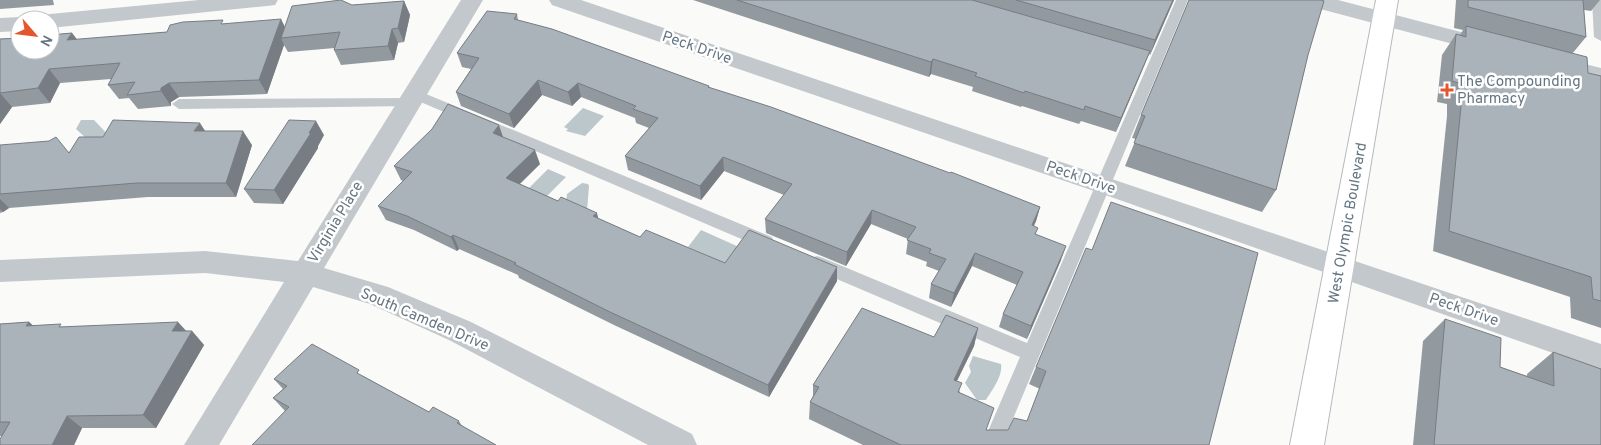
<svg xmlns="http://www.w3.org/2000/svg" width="1601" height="445" font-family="Overpass,sans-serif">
<rect width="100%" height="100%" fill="#fafaf8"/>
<!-- water -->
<g fill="#bbc7cb">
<path d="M 583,108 L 604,116 L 585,136 L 566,131 L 568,129 L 564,127 Z"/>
<path d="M 81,120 L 94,120 L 111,138 L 97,148 L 76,129 Z"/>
<path d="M 548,169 L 566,177 L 536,207 L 518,199 Z"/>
<path d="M 582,183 L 588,184 L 589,186 L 587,211 L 565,209 L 567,194 Z"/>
<path d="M 701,230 L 739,247 L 726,264 L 688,247 Z"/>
<path d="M 973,356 L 1001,364 C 1003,376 992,390 986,400 L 977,400 L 965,383 L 971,372 L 969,366 Z"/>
</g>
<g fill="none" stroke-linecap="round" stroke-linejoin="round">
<!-- primary casing -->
<g stroke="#b5babe" stroke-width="2">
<path id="primary" d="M 1376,0 L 1398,0 L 1324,445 L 1290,445 Z"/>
</g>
<!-- lane -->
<g fill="#c3c8cc" fill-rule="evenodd">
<path d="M 1176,0 L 1188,0 L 1002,445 L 982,445 L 1020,357 L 811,268 L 809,263 L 811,258 L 817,256 L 823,258 L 1027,343 Z"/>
<path d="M 1592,0 L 1601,0 L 1601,41 L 1594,37 Z"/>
<path d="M 414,89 L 772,237 L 774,242 L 772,247 L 766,248 L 760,247 L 409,97 L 407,94 Z"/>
<path d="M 408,98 L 415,103 L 413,106 L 179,109 L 172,104 L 179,99 Z"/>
</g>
<!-- street -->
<g fill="#c3c8cc" fill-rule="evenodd">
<path d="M 199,0 L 278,0 L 275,5 L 267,6 L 50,28 L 50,20 L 40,20 L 42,16 L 50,14 Z"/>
<path d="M 461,0 L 483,0 L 324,268 L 388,287 L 471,322 L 692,434 L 697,445 L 648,445 L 449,340 L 370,304 L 313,287 L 219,445 L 184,445 L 284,282 L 205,273 L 0,282 L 0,260 L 205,251 L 298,261 Z"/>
<path d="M 549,0 L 581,0 L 1601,344 L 1601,370 L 1094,191 L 552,5 Z"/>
<path d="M 1302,0 L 1338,0 L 1499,42 L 1502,47 L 1499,52 L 1491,54 L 1305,5 Z"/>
<path d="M 20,17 L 28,20 L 20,20 L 20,31 L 0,32 L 0,18 Z"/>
<path d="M 1552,56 L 1601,68 L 1601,84 L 1544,68 L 1540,63 L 1544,58 Z"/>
</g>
<!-- primary -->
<use href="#primary" fill="#fff" fill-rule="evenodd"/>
</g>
<!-- wall -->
<g fill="#929a9f">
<path d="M 0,0 L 53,0 L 54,5 L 0,9 Z"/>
<path d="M 693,0 L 1174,0 L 1150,55 L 1149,54 L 1116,132 L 1081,121 L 1079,124 L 1022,106 L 1021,107 L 972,91 L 973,87 L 931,74 L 929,77 Z"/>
<path d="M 1456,0 L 1600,0 L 1591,11 L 1584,10 L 1586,37 L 1572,54 L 1588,73 L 1601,76 L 1601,328 L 1571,318 L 1570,297 L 1433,251 L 1447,116 L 1447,104 L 1437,102 L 1442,55 L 1456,34 L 1460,35 L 1463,30 L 1454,28 Z"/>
<path d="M 404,1 L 410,15 L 404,42 L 398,43 L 394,60 L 341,65 L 334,50 L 335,48 L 288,52 L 284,45 L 267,94 L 179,97 L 171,102 L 171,106 L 138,109 L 129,98 L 119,99 L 108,85 L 111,79 L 60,83 L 50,103 L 12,107 L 0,124 L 0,39 L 72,33 L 77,40 L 167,32 L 225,24 L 285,27 L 352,5 Z"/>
<path d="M 517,14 L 518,20 L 709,86 L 710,88 L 1040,207 L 1036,221 L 1034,226 L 1036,234 L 1061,260 L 1027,339 L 999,327 L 1003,314 L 1017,285 L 972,266 L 951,307 L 929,298 L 931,284 L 939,271 L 926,266 L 927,262 L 906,254 L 908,239 L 871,224 L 846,266 L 766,233 L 765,219 L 784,195 L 724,171 L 701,200 L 628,170 L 625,156 L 649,128 L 636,123 L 635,118 L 581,97 L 572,106 L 542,95 L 514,128 L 461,106 L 456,92 L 471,69 L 462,67 L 457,53 Z"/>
<path d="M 1308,55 L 1276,190 L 1262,212 L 1125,166 L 1136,139 L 1132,138 L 1141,115 Z"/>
<path d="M 205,131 L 252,145 L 236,197 L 148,197 L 9,208 L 3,212 L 0,213 L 0,145 L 69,152 L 103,137 Z"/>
<path d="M 324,135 L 318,146 L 318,148 L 283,204 L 254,203 L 244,189 Z"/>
<path d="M 503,137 L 540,164 L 520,184 L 640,237 L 725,263 L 837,281 L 769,397 L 614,325 L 519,278 L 518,275 L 459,249 L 457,251 L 414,230 L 386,220 L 378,206 L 403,181 L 401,180 L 394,166 Z"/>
<path d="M 1445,319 L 1500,367 L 1527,376 L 1527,374 L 1553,352 L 1601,445 L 1413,445 L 1423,341 Z"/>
<path d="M 29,322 L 33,326 L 192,331 L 204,345 L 156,428 L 82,428 L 74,445 L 0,445 L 2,436 L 0,436 L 0,324 Z"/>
<path d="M 978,328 L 974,346 L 957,381 L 960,393 L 987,430 L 1008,430 L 1027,421 L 1040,389 L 1029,384 L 1036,367 L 1209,445 L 863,445 L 809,419 L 810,402 L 813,396 L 813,385 L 934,337 Z"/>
<path d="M 363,376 L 429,412 L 459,421 L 462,426 L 285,411 L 273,398 L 283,389 L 274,379 Z"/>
</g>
<!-- shaded-wall -->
<g fill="#777d82">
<path d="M 1173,0 L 1174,0 L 1150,55 L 1155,40 Z"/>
<path d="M 404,1 L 410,15 L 404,42 L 398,28 Z"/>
<path d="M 281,19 L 288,33 L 281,38 L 284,45 L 267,94 L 259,80 Z"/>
<path d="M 392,29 L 398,43 L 394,60 L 388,46 Z"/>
<path d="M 72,33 L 83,47 L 67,40 Z"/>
<path d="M 1150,51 L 1144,66 L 1116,132 L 1121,118 Z"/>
<path d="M 933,59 L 931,74 L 929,77 L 931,62 Z"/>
<path d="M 49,69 L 60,83 L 50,103 L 38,88 Z"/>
<path d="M 538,80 L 542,95 L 514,128 L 509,114 Z"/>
<path d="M 169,83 L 179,97 L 171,102 L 171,106 L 161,91 L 161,88 Z"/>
<path d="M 578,83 L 581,97 L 572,106 L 568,92 Z"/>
<path d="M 0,93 L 12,107 L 0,124 Z"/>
<path d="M 316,121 L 324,135 L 318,146 L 318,148 L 283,204 L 274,190 Z"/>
<path d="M 200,123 L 209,137 L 194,131 Z"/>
<path d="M 499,125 L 504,140 L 493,133 Z"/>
<path d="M 243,131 L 252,145 L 236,197 L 226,183 Z"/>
<path d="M 535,150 L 540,164 L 511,192 L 506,178 Z"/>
<path d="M 723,157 L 724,171 L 701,200 L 700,186 Z"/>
<path d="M 0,199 L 9,208 L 3,212 L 0,209 Z"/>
<path d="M 1040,207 L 1036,221 L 1027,239 L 1032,225 Z"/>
<path d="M 872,210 L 871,224 L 846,266 L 847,252 Z"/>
<path d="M 597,213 L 600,226 L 593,216 Z"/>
<path d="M 453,235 L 459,249 L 457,251 L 451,237 Z"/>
<path d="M 1066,246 L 1061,260 L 1027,339 L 1031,326 Z"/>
<path d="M 975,253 L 972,266 L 951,307 L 954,293 Z"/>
<path d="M 837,267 L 837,281 L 769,397 L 768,385 Z"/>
<path d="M 29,322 L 44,335 L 26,326 Z"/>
<path d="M 178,322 L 190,335 L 172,331 Z"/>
<path d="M 978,328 L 974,346 L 949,397 L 954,380 Z"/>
<path d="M 192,331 L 204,345 L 156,428 L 143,415 Z"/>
<path d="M 67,416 L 82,428 L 74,445 L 52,445 Z"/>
</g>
<!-- building -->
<g fill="#aab3b9" stroke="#777d82">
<path d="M 341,0 L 352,5 L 404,1 L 398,28 L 392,29 L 388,46 L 334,50 L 340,32 L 281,38 L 292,6 Z"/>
<path d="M 737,0 L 972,0 L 1150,51 L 1121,118 L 1085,106 L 1084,110 L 1025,91 L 1024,93 L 975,76 L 977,73 L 933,59 L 931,62 Z"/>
<path d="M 1016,0 L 1173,0 L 1155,40 Z"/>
<path d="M 1189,0 L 1321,0 L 1324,1 L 1308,55 L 1276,190 L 1134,143 L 1145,116 L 1141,115 Z"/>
<path d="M 1468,0 L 1583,0 L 1586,37 L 1468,7 Z"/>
<path d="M 487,11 L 517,14 L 514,19 L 552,29 L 709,86 L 708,87 L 771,107 L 950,173 L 951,172 L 1040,207 L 1032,225 L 1038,228 L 1035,234 L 1066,246 L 1031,326 L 1003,314 L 1023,272 L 975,253 L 954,293 L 931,284 L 946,259 L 929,253 L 931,249 L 907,240 L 916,227 L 872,210 L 847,252 L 765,219 L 792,184 L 723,157 L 700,186 L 625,156 L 658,118 L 633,109 L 636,106 L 578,83 L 568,92 L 538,80 L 509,114 L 456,92 L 479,58 L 457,53 Z"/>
<path d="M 281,19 L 259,80 L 169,83 L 161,88 L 161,91 L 127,95 L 135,82 L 108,85 L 120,63 L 49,69 L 38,88 L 0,93 L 0,39 L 20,38 L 20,50 L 50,50 L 50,35 L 72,33 L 67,40 L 167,32 L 170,25 L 183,22 L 223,20 L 221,24 Z"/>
<path d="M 1466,26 L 1587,57 L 1588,73 L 1601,76 L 1601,301 L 1593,299 L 1591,277 L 1449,231 L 1462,96 L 1462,84 L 1452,81 L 1456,34 L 1466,37 Z"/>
<path d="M 448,104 L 499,125 L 493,133 L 535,150 L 506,178 L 558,201 L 561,197 L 597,213 L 593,216 L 640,237 L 646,230 L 725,263 L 749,230 L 837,267 L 768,385 L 610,312 L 514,264 L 516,263 L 453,235 L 451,237 L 407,216 L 378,206 L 412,172 L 394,166 L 432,129 Z"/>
<path d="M 113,120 L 200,123 L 194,131 L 243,131 L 226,183 L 137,183 L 0,194 L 0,145 L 49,141 L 56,137 L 69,153 L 79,137 L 103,137 Z"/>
<path d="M 289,120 L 316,121 L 309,133 L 311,133 L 274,190 L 244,189 Z"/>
<path d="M 1111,202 L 1258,253 L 1209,445 L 901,445 L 810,402 L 819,387 L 813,385 L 862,308 L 934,337 L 946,315 L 978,328 L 954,380 L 962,383 L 958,392 L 994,408 L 986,430 L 1008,430 L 1014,418 L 1027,421 L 1046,371 L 1036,367 L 1086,248 L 1092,250 Z"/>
<path d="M 1445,319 L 1501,338 L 1500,367 L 1554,386 L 1553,352 L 1601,369 L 1601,445 L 1434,445 Z"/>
<path d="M 29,322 L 26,326 L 61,324 L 59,327 L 178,322 L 172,331 L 192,331 L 143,415 L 67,416 L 52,445 L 0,445 L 0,439 L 10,422 L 0,422 L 0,324 Z"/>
<path d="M 312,344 L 359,370 L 357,373 L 429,412 L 433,407 L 459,421 L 457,423 L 496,445 L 252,445 L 289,407 L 273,398 L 287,386 L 274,379 Z"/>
</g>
<!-- markers -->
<path fill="#e4572e" stroke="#fff" stroke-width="2" d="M1444.5 82.5h5v5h5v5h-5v5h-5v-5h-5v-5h5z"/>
<g text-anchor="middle" stroke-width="5" stroke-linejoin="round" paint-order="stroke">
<!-- street labels -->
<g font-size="15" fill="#657683" stroke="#fff">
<text transform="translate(697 47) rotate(19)" y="5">Peck Drive</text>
<text transform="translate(1081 177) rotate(19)" y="5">Peck Drive</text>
<text transform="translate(335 222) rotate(-59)" y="5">Virginia Place</text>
<text transform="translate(1347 223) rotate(-80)" y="5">West Olympic Boulevard</text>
<text transform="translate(1464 309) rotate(19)" y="5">Peck Drive</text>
<text transform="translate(425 319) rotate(23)" y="5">South Camden Drive</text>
</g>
<!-- poi labels -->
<g font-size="15" fill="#657683" stroke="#fff" text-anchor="start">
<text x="1457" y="86">The Compounding<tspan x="1457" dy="17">Pharmacy</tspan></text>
</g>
</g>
<!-- north arrow -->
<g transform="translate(35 35) rotate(118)"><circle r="24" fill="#ffffff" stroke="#c1c8cd"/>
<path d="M0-4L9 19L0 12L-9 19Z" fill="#e4572e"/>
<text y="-8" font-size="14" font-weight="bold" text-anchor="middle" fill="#657683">N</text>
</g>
</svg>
